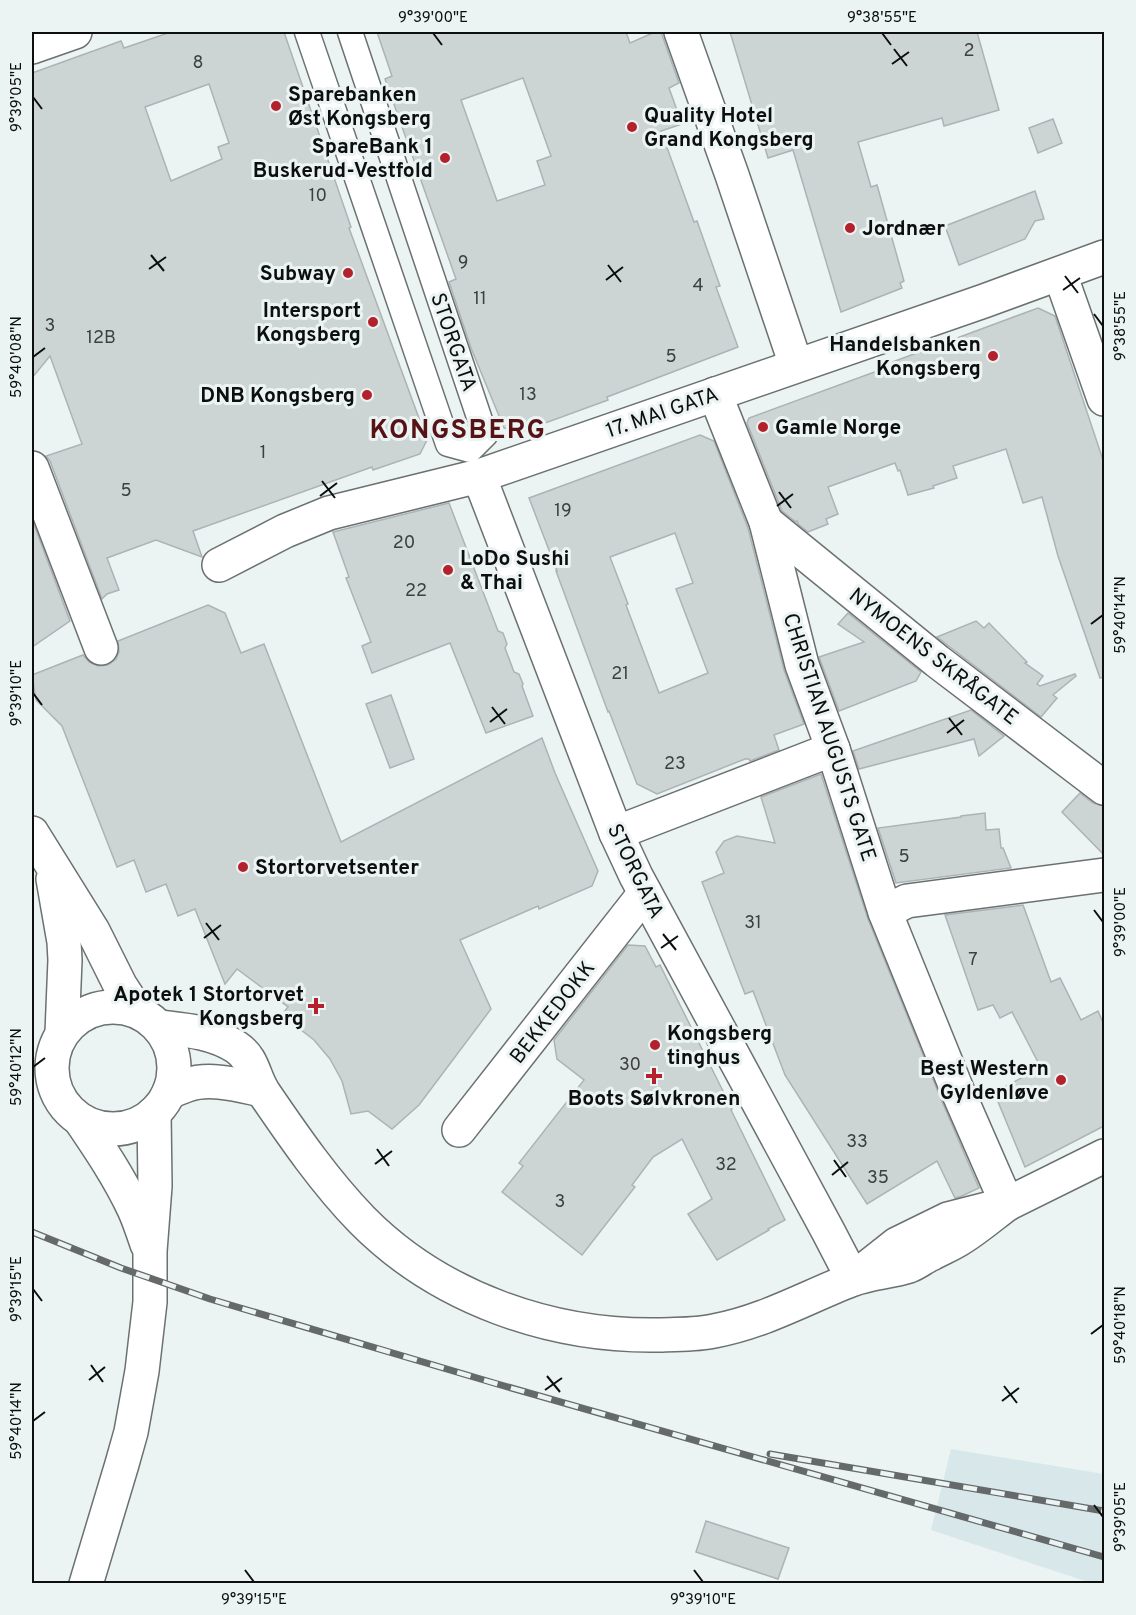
<svg xmlns="http://www.w3.org/2000/svg" width="1136" height="1615" font-family="Overpass,sans-serif">
<rect width="100%" height="100%" fill="#ecf3f3"/>
<!-- built -->
<path fill="#d8e8ea" d="M 951,1449 L 1104,1474 L 1104,1583 L 1091,1583 L 931,1530 Z"/>
<!-- building -->
<g fill="#cdd4d4" stroke="#adb3b4" stroke-width="1.5" fill-rule="evenodd">
<path d="M 171,32 L 284,32 L 351,227 L 349,228 L 427,440 L 420,454 L 373,470 L 372,467 L 193,531 L 202,557 L 156,540 L 107,558 L 119,590 L 107,594 L 102,599 L 50,461 L 46,456 L 82,444 L 50,356 L 32,378 L 32,73 L 121,41 L 124,48 ZM 209,84 L 229,143 L 218,147 L 222,159 L 171,181 L 145,107 Z"/>
<path d="M 377,32 L 626,32 L 630,43 L 655,32 L 661,32 L 679,83 L 669,88 L 682,124 L 661,131 L 694,222 L 697,221 L 720,286 L 716,287 L 738,347 L 607,397 L 608,400 L 518,433 L 504,428 L 471,348 L 449,282 L 456,279 L 385,79 L 392,76 ZM 523,78 L 551,156 L 537,161 L 545,185 L 497,201 L 461,100 Z"/>
<path d="M 730,32 L 977,32 L 999,110 L 944,126 L 942,118 L 858,142 L 871,187 L 877,185 L 904,281 L 900,283 L 902,288 L 841,312 L 793,150 L 768,158 Z"/>
<path d="M 1053,119 L 1062,143 L 1038,153 L 1029,128 Z"/>
<path d="M 1035,191 L 1044,219 L 1035,221 L 1025,239 L 959,265 L 945,226 Z"/>
<path d="M 1038,308 L 1055,316 L 1104,463 L 1104,677 L 1100,678 L 1058,556 L 1042,497 L 1023,503 L 1006,449 L 953,466 L 957,478 L 933,486 L 934,488 L 908,495 L 900,470 L 898,471 L 895,463 L 828,487 L 838,514 L 826,519 L 828,524 L 808,532 L 798,524 L 797,521 L 796,522 L 782,511 L 747,423 L 749,418 L 880,370 L 879,367 Z"/>
<path d="M 700,435 L 714,441 L 748,528 L 784,670 L 804,724 L 774,735 L 779,750 L 750,761 L 749,759 L 745,759 L 657,794 L 637,784 L 609,711 L 608,712 L 556,571 L 557,571 L 529,498 ZM 675,533 L 693,583 L 676,589 L 708,673 L 659,693 L 626,605 L 628,604 L 610,557 Z"/>
<path d="M 449,503 L 498,631 L 503,633 L 507,644 L 505,648 L 514,672 L 519,674 L 523,684 L 522,686 L 533,716 L 486,733 L 450,643 L 372,673 L 362,646 L 371,642 L 346,578 L 349,577 L 333,532 Z"/>
<path d="M 32,519 L 70,621 L 32,647 Z"/>
<path d="M 208,605 L 225,613 L 241,653 L 264,644 L 341,842 L 542,738 L 555,773 L 598,871 L 592,886 L 539,909 L 538,906 L 460,940 L 491,1009 L 419,1105 L 392,1129 L 368,1111 L 351,1114 L 342,1081 L 330,1059 L 314,1040 L 292,1023 L 280,1017 L 288,1007 L 237,969 L 225,984 L 195,909 L 178,916 L 166,884 L 146,892 L 134,860 L 117,867 L 62,726 L 36,700 L 32,675 L 83,655 L 89,662 L 98,666 L 108,665 L 116,659 L 119,652 L 118,641 Z"/>
<path d="M 848,613 L 921,672 L 916,681 L 839,711 L 819,657 L 864,642 L 838,624 Z"/>
<path d="M 976,621 L 984,628 L 989,623 L 1027,662 L 1025,663 L 1043,676 L 1037,684 L 1040,686 L 1075,674 L 1076,676 L 1053,695 L 1057,698 L 1041,717 L 937,637 Z"/>
<path d="M 391,695 L 414,759 L 390,768 L 366,704 Z"/>
<path d="M 971,710 L 1004,736 L 979,756 L 974,739 L 859,769 L 853,751 Z"/>
<path d="M 821,774 L 868,919 L 941,1099 L 979,1188 L 962,1196 L 955,1198 L 937,1161 L 867,1204 L 785,1075 L 753,991 L 745,994 L 702,882 L 724,873 L 716,852 L 724,841 L 737,836 L 775,843 L 761,797 Z"/>
<path d="M 1080,793 L 1093,803 L 1104,806 L 1104,855 L 1062,812 Z"/>
<path d="M 985,813 L 986,830 L 999,829 L 1001,848 L 1003,848 L 1011,868 L 896,883 L 878,828 L 961,817 L 961,816 Z"/>
<path d="M 1023,905 L 1051,982 L 1060,978 L 1081,1020 L 1098,1011 L 1104,1025 L 1104,1126 L 1025,1167 L 994,1092 L 1041,1068 L 1012,1012 L 1000,1018 L 993,1005 L 978,1010 L 945,915 Z"/>
<path d="M 628,945 L 645,946 L 656,967 L 660,965 L 732,1109 L 731,1110 L 785,1220 L 768,1229 L 769,1230 L 717,1260 L 688,1214 L 712,1199 L 682,1139 L 653,1157 L 632,1185 L 635,1187 L 582,1255 L 502,1192 L 523,1166 L 519,1163 L 584,1080 L 557,1059 L 554,1040 Z"/>
<path d="M 706,1521 L 789,1548 L 778,1579 L 696,1552 Z"/>
</g>
<g fill="none" stroke-linecap="round" stroke-linejoin="round">
<!-- pedestrian casing -->
<g stroke="#6b7171" stroke-width="27">
<path id="pedestrian" d="M 307,32 L 448,444 L 470,450 L 485,435 L 350,32"/>
</g>
<!-- minor casing -->
<g stroke="#6b7171" stroke-width="36">
<g id="minor">
<path d="M 681,32 L 732,175 L 796,365"/>
<path d="M 32,47 L 75,32"/>
<path d="M 1060,274 L 1104,399"/>
<path d="M 715,394 L 766,522 L 802,665 L 833,749 L 885,912 L 958,1092 L 1007,1204"/>
<path d="M 32,468 L 101,648"/>
<path d="M 479,476 L 616,833 L 636,876 L 828,1231 L 853,1279"/>
<path d="M 766,522 L 937,661 L 1104,788"/>
<path d="M 219,565 L 285,531 L 329,513 L 479,476 L 984,301 L 1104,257"/>
<path d="M 616,833 L 833,749"/>
<path d="M 885,912 L 907,901 L 1104,875"/>
<path d="M 459,1130 L 645,893"/>
</g>
</g>
<!-- secondary casing -->
<g stroke="#6b7171" stroke-width="36">
<g id="secondary">
<path d="M 159,1027 C 185,1030 213,1032 236,1047 C 254,1059 253,1076 264,1093 C 294,1137 325,1182 362,1220 C 439,1298 551,1337 659,1335 C 677,1334 697,1335 714,1331 C 763,1322 805,1298 851,1280 C 869,1273 890,1272 909,1266 C 917,1263 924,1257 931,1254 C 940,1249 950,1245 958,1240 C 975,1230 991,1216 1007,1204"/>
<path d="M 169,1092 C 175,1090 181,1087 187,1085 C 210,1077 238,1085 262,1090"/>
<path d="M 859,1274 L 897,1244 L 948,1219 L 1007,1204 L 1104,1156"/>
</g>
</g>
<!-- primary casing -->
<g stroke="#6b7171" stroke-width="36">
<g id="primary">
<path d="M 32,833 L 93,931 L 120,985 L 137,1011"/>
<path d="M 53,879 L 64,942 L 65,960 L 62,1033"/>
<circle cx="113" cy="1068" r="61"/>
<path d="M 81,1121 C 100,1149 119,1177 134,1209 C 139,1220 143,1232 147,1244"/>
<path d="M 86,1584 L 122,1464 L 131,1432 L 142,1371 L 150,1302 L 150,1251 L 155,1186 L 154,1113"/>
</g>
</g>
<!-- pedestrian -->
<use href="#pedestrian" stroke="#fff" stroke-width="24"/>
<!-- minor -->
<use href="#minor" stroke="#fff" stroke-width="33"/>
<!-- secondary -->
<use href="#secondary" stroke="#fff" stroke-width="33"/>
<!-- primary -->
<use href="#primary" stroke="#fff" stroke-width="33"/>
<!-- rail casing -->
<g stroke="#656969" stroke-width="7">
<g id="rail">
<path d="M 32,1232 L 121,1268 L 210,1299 L 494,1383 L 1104,1557"/>
<path d="M 770,1454 L 1104,1511"/>
</g>
</g>
<!-- rail -->
<use href="#rail" stroke="#ecf3f3" stroke-width="4.5" stroke-dasharray="14" stroke-linecap="butt"/>
</g>
<!-- ticks -->
<path fill="none" stroke="#0d0f0f" stroke-width="2" d="M 433,33 L 442,45M 882,33 L 891,45M 894,49 L 907,66M 892,64 L 909,52M 33,97 L 42,109M 151,255 L 164,271M 608,265 L 621,282M 149,269 L 166,257M 1065,276 L 1078,293M 606,280 L 623,267M 1063,290 L 1080,278M 1094,314 L 1103,326M 33,357 L 45,348M 322,481 L 335,498M 779,492 L 791,508M 320,496 L 337,483M 777,506 L 793,494M 1091,624 L 1103,615M 33,693 L 42,705M 492,707 L 505,724M 949,718 L 962,735M 490,722 L 507,709M 947,733 L 964,720M 1094,910 L 1103,922M 206,923 L 219,940M 663,934 L 676,950M 204,938 L 221,925M 661,948 L 678,936M 33,1067 L 45,1058M 377,1149 L 389,1166M 834,1160 L 846,1177M 375,1164 L 392,1151M 832,1175 L 848,1162M 33,1289 L 42,1301M 1091,1334 L 1103,1325M 91,1365 L 103,1382M 547,1376 L 560,1392M 89,1380 L 105,1367M 1004,1386 L 1017,1403M 545,1390 L 562,1378M 1002,1401 L 1019,1388M 33,1421 L 45,1412M 1094,1505 L 1103,1517M 245,1570 L 254,1582M 694,1570 L 703,1582"/>
<!-- markers -->
<g fill="#b3212c" stroke="#ecf3f3" stroke-width="2">
<circle cx="276" cy="106" r="6"/>
<circle cx="632" cy="127" r="6"/>
<circle cx="445" cy="158" r="6"/>
<circle cx="850" cy="228" r="6"/>
<circle cx="348" cy="273" r="6"/>
<circle cx="373" cy="322" r="6"/>
<circle cx="993" cy="356" r="6"/>
<circle cx="367" cy="395" r="6"/>
<circle cx="763" cy="427" r="6"/>
<circle cx="448" cy="570" r="6"/>
<circle cx="243" cy="867" r="6"/>
<path d="M313 997h6v6h6v6h-6v6h-6v-6h-6v-6h6z"/>
<circle cx="655" cy="1045" r="6"/>
<path d="M651 1067h6v6h6v6h-6v6h-6v-6h-6v-6h6z"/>
<circle cx="1061" cy="1080" r="6"/>
</g>
<g text-anchor="middle" stroke-width="6" stroke-linejoin="round" paint-order="stroke">
<!-- number labels -->
<g font-size="18" fill="#3d4040">
<text x="969" y="56">2</text>
<text x="198" y="68">8</text>
<text x="318" y="201">10</text>
<text x="463" y="268">9</text>
<text x="698" y="291">4</text>
<text x="480" y="304">11</text>
<text x="50" y="331">3</text>
<text x="101" y="343">12B</text>
<text x="671" y="362">5</text>
<text x="528" y="400">13</text>
<text x="263" y="458">1</text>
<text x="126" y="496">5</text>
<text x="563" y="516">19</text>
<text x="404" y="548">20</text>
<text x="416" y="596">22</text>
<text x="620" y="679">21</text>
<text x="675" y="769">23</text>
<text x="904" y="862">5</text>
<text x="753" y="928">31</text>
<text x="973" y="965">7</text>
<text x="630" y="1070">30</text>
<text x="857" y="1147">33</text>
<text x="726" y="1170">32</text>
<text x="878" y="1183">35</text>
<text x="560" y="1207">3</text>
</g>
<!-- poi labels -->
<g font-size="21" font-weight="bold" fill="#0d0f0f" stroke="#ecf3f3" text-anchor="start">
<text x="288" y="101">Sparebanken<tspan x="288" dy="24">Øst Kongsberg</tspan></text>
<text x="644" y="122">Quality Hotel<tspan x="644" dy="24">Grand Kongsberg</tspan></text>
<text x="433" y="153" text-anchor="end">SpareBank 1<tspan x="433" dy="24">Buskerud-Vestfold</tspan></text>
<text x="862" y="235">Jordnær</text>
<text x="336" y="280" text-anchor="end">Subway</text>
<text x="361" y="317" text-anchor="end">Intersport<tspan x="361" dy="24">Kongsberg</tspan></text>
<text x="981" y="351" text-anchor="end">Handelsbanken<tspan x="981" dy="24">Kongsberg</tspan></text>
<text x="355" y="402" text-anchor="end">DNB Kongsberg</text>
<text x="775" y="434">Gamle Norge</text>
<text x="460" y="565">LoDo Sushi<tspan x="460" dy="24">&amp; Thai</tspan></text>
<text x="255" y="874">Stortorvetsenter</text>
<text x="304" y="1001" text-anchor="end">Apotek 1 Stortorvet<tspan x="304" dy="24">Kongsberg</tspan></text>
<text x="667" y="1040">Kongsberg<tspan x="667" dy="24">tinghus</tspan></text>
<text x="1049" y="1075" text-anchor="end">Best Western<tspan x="1049" dy="24">Gyldenløve</tspan></text>
<text x="654" y="1105" text-anchor="middle">Boots Sølvkronen</text>
</g>
<!-- street labels -->
<g font-size="21" fill="#0d0f0f" stroke="#ecf3f3">
<text transform="translate(454 342) rotate(71)" y="7">STORGATA</text>
<text transform="translate(662 412) rotate(-19)" y="7">17. MAI GATA</text>
<text transform="translate(934 656) rotate(38)" y="7">NYMOENS SKRÅGATE</text>
<text transform="translate(830 737) rotate(72)" y="7">CHRISTIAN AUGUSTS GATE</text>
<text transform="translate(636 871) rotate(64)" y="7">STORGATA</text>
<text transform="translate(552 1012) rotate(-52)" y="7">BEKKEDOKK</text>
</g>
<!-- district labels -->
<g font-size="27" font-weight="bold" letter-spacing="1.5" fill="#571215" stroke="#ecf3f3">
<text x="458" y="438">KONGSBERG</text>
</g>
</g>
<!-- border -->
<rect width="1136" height="1615" fill="none" stroke="#ecf3f3" stroke-width="66"/>
<rect x="33" y="33" width="1070" height="1549" fill="none" stroke="#0d0f0f" stroke-width="2"/>
<g font-size="15" text-anchor="middle" fill="#0d0f0f">
<text x="433" y="22">9°39'00"E</text>
<text x="882" y="22">9°38'55"E</text>
<text transform="translate(16 97) rotate(-90)" y="5">9°39'05"E</text>
<text transform="translate(1120 326) rotate(-90)" y="5">9°38'55"E</text>
<text transform="translate(16 357) rotate(-90)" y="5">59°40'08"N</text>
<text transform="translate(1120 615) rotate(-90)" y="5">59°40'14"N</text>
<text transform="translate(16 693) rotate(-90)" y="5">9°39'10"E</text>
<text transform="translate(1120 922) rotate(-90)" y="5">9°39'00"E</text>
<text transform="translate(16 1067) rotate(-90)" y="5">59°40'12"N</text>
<text transform="translate(16 1289) rotate(-90)" y="5">9°39'15"E</text>
<text transform="translate(1120 1325) rotate(-90)" y="5">59°40'18"N</text>
<text transform="translate(16 1421) rotate(-90)" y="5">59°40'14"N</text>
<text transform="translate(1120 1517) rotate(-90)" y="5">9°39'05"E</text>
<text x="254" y="1604">9°39'15"E</text>
<text x="703" y="1604">9°39'10"E</text>
</g>
</svg>
